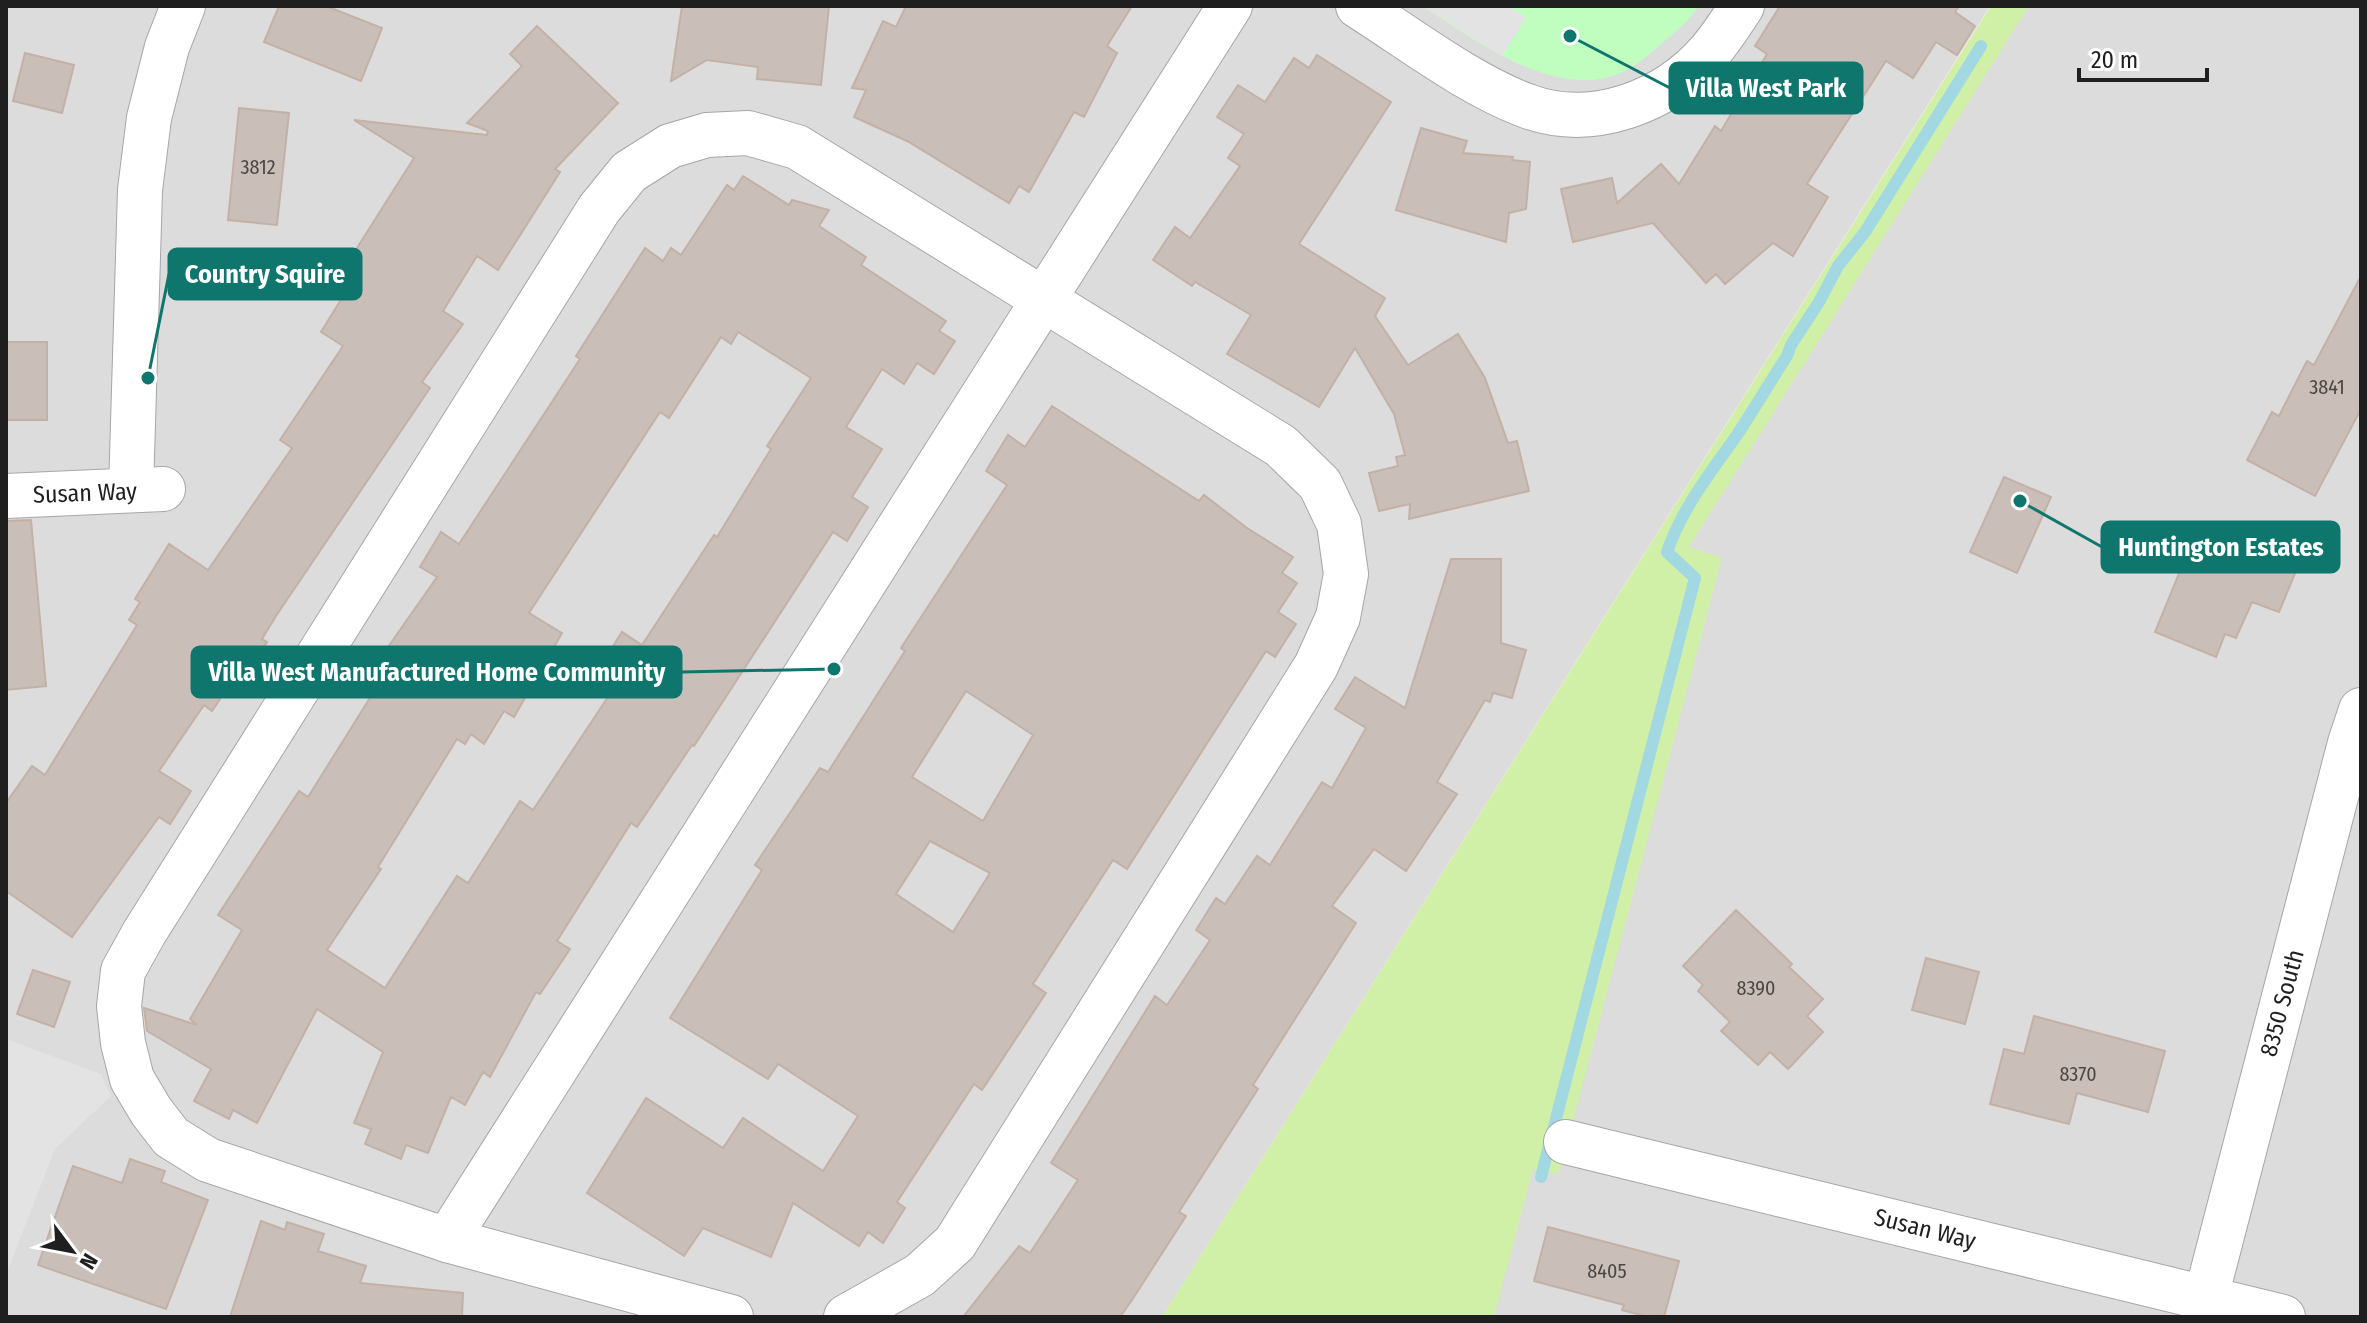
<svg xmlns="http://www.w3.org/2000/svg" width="2367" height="1323" font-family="'Fira Sans Condensed',sans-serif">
<rect width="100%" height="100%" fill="#f1ece5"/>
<!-- residential -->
<g fill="#dddcdc">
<path d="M 6,6 L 1990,6 L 1162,1317 L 6,1317 Z"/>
<path d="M 1993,6 L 2361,6 L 2361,1317 L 1163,1317 Z"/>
</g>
<!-- grass -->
<path fill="#d0efa7" d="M 1991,6 L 2029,6 L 1689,547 L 1722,558 L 1559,1174 L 1533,1169 L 1494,1317 L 1162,1317 Z"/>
<!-- park -->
<path fill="#bffebf" d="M 1422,6 L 1699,6 C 1688,22 1674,33 1660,45 C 1649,55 1633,68 1619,74 C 1552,99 1475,40 1422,6 Z"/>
<!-- parking -->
<g fill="#e3e3e3">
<path d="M 1422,6 L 1508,6 L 1526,18 L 1502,56 Z"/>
<path d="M 6,1039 L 101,1074 L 111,1096 L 55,1149 L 6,1275 Z"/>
</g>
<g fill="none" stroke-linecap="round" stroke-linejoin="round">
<!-- stream -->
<path stroke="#a2d8e2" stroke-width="12" d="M 1541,1177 L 1695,578 L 1667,552 C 1682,508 1711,472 1737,435 C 1754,409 1770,382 1787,356 L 1791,345 L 1819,302 L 1838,266 L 1865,232 L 1981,46"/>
</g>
<!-- building -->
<g fill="#c9beb8" stroke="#c4b1a6" stroke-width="2" fill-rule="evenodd">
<path d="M 279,6 L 326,6 L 382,28 L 361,81 L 264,42 Z"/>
<path d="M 682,6 L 829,6 L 821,85 L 757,79 L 758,67 L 707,60 L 671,81 Z"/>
<path d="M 906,6 L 1132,6 L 1107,46 L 1117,53 L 1084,117 L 1074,112 L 1029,192 L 1019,186 L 1009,203 L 907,141 L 854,117 L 866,90 L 852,88 L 883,21 L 896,27 Z"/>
<path d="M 1780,6 L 1959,6 L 1955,12 L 1975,26 L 1957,55 L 1936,42 L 1913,78 L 1886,61 L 1807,184 L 1828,197 L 1793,256 L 1773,243 L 1725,284 L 1716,274 L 1706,283 L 1653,223 L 1573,242 L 1561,189 L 1612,178 L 1617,203 L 1661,164 L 1679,184 L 1715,126 L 1721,131 L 1767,54 L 1755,46 Z"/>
<path d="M 537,26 L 618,103 L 555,169 L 560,172 L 498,270 L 477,256 L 443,311 L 463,324 L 422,382 L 430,388 L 276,616 L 262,639 L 267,642 L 245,674 L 240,669 L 212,711 L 204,705 L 159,771 L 191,791 L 170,824 L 159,817 L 72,937 L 6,891 L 6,803 L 32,766 L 45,775 L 137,625 L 129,620 L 140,602 L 135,599 L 169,544 L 208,570 L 292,448 L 280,440 L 343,346 L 321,332 L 355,277 L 343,270 L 414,158 L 354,120 L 487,135 L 488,131 L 467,123 L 522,66 L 510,54 Z"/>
<path d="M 25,53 L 74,65 L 62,113 L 13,101 Z"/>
<path d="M 1317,55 L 1391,102 L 1299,244 L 1385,298 L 1375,316 L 1408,365 L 1458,334 L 1485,378 L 1508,443 L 1517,441 L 1529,491 L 1409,519 L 1410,504 L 1379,511 L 1369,473 L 1398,466 L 1396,457 L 1405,455 L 1394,414 L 1355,348 L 1319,407 L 1227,354 L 1251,315 L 1195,282 L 1192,286 L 1153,260 L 1175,227 L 1190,238 L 1240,166 L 1228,158 L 1244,134 L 1217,117 L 1238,85 L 1265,102 L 1294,58 L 1309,68 Z"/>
<path d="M 239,108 L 289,113 L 277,225 L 228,220 Z"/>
<path d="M 1421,128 L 1467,141 L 1463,153 L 1513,157 L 1512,160 L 1530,162 L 1526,209 L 1509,213 L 1506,242 L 1396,210 Z"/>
<path d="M 743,176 L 789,205 L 792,200 L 829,210 L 819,226 L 866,257 L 861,265 L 946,321 L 939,331 L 955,341 L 934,374 L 917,363 L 904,384 L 882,369 L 846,427 L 882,449 L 852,497 L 868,507 L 847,541 L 833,532 L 694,746 L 692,745 L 637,827 L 631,823 L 557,941 L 570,949 L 540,994 L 536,992 L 490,1077 L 483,1072 L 465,1105 L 451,1097 L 428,1153 L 406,1145 L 401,1159 L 365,1144 L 371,1129 L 354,1123 L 383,1052 L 317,1009 L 257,1123 L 233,1110 L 229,1119 L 194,1101 L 211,1069 L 147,1031 L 144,1008 L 197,1025 L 190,1019 L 242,930 L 218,915 L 299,791 L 308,797 L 383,677 L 372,670 L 437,577 L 420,567 L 441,532 L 459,544 L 580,359 L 576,356 L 645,248 L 663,261 L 671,248 L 681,255 L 727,185 L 734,190 ZM 738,332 L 811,378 L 767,446 L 771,449 L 717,537 L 714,535 L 642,645 L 622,632 L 591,681 L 610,694 L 533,810 L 520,801 L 468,883 L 457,876 L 385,988 L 327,950 L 381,869 L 378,867 L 457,739 L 465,744 L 471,734 L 484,744 L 504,711 L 514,717 L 562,633 L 529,613 L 660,412 L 669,418 L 721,337 L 731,344 Z"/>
<path d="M 2361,276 L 2361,409 L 2315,496 L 2247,460 L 2272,412 L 2279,416 L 2307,361 L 2314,365 Z"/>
<rect x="6" y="342" width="41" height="78"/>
<path d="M 1052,406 L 1199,501 L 1204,495 L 1247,528 L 1293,557 L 1282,573 L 1297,583 L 1278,612 L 1296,624 L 1275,657 L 1266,651 L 1127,869 L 1113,860 L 1033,984 L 1046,993 L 982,1090 L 974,1084 L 897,1202 L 905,1208 L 883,1243 L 868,1232 L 859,1246 L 793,1203 L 771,1257 L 703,1228 L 684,1256 L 587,1193 L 646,1098 L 723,1148 L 743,1118 L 823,1171 L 858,1116 L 778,1064 L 768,1079 L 670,1018 L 762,870 L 755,865 L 820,768 L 828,772 L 905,651 L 901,648 L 1007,485 L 986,471 L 1008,435 L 1025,447 ZM 966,691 L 1033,735 L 983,821 L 912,777 ZM 930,841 L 990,873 L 953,932 L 896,894 Z"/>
<path d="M 2004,477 L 2051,497 L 2017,573 L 1970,552 Z"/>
<path d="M 31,520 L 46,686 L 6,690 L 6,521 Z"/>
<path d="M 2246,536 L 2301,559 L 2279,612 L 2252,602 L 2236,638 L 2225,634 L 2216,657 L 2155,632 L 2194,537 L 2238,555 Z"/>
<path d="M 1451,559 L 1501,559 L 1501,643 L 1526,650 L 1512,698 L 1493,693 L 1490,702 L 1485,700 L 1437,782 L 1457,794 L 1406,871 L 1374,849 L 1332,906 L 1356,923 L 1253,1085 L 1258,1089 L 1179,1212 L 1186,1216 L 1132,1300 L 1120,1317 L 963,1317 L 1019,1246 L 1030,1253 L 1078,1180 L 1051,1163 L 1155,996 L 1167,1005 L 1210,940 L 1196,930 L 1216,898 L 1225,904 L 1257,856 L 1270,865 L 1322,782 L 1332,788 L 1366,728 L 1335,709 L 1355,677 L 1405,708 Z"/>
<path d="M 1736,910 L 1792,964 L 1789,967 L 1823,999 L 1807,1016 L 1823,1032 L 1788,1069 L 1770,1052 L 1758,1065 L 1721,1031 L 1730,1022 L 1698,991 L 1703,985 L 1683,966 Z"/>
<path d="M 1926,958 L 1979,972 L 1965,1024 L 1912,1010 Z"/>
<path d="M 33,970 L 70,982 L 54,1027 L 17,1014 Z"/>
<path d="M 2034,1016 L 2165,1051 L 2148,1112 L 2077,1093 L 2069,1124 L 1990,1104 L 2004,1049 L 2024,1054 Z"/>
<path d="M 130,1159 L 165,1171 L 161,1182 L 208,1200 L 166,1309 L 38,1265 L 73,1166 L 122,1183 Z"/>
<path d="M 261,1221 L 285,1230 L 287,1222 L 324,1234 L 318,1251 L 366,1266 L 360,1283 L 463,1293 L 462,1317 L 230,1317 Z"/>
<path d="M 1548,1227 L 1679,1261 L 1664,1317 L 1648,1317 L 1622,1310 L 1624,1305 L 1534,1281 Z"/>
</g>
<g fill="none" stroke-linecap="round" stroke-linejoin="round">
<!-- minor casing -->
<g stroke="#a6a6a6" stroke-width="46">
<g id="minor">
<path d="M 1358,6 C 1410,39 1470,85 1527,106 C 1592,130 1666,102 1710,51 C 1722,37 1732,21 1742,6"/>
<path d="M 131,490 L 140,190 L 149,118 L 167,47 L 183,6"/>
<path d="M 6,496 L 163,489"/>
<path d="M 1566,1142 L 2283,1317"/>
<path d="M 447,1240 L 1230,6"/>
<path d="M 2206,1297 L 2350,743 L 2361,710"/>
<path d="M 731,1317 L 447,1240 L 208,1160 L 171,1137 L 151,1111 L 132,1079 L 123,1043 L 119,1006 L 123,971 L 144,933 L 599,209 L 629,172 L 670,146 L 707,135 L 748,133 L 797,147 L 1281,446 L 1320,484 L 1339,524 L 1346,574 L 1338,617 L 1316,666 L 955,1243 L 920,1275 L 846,1317"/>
</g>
</g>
<!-- minor -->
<use href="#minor" stroke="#fff" stroke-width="44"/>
</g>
<g text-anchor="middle" stroke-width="6" stroke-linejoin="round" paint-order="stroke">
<!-- number labels -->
<g font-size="20" fill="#4a4745">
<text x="258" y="174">3812</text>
<text x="2327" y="394">3841</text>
<text x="1756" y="995">8390</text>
<text x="2078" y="1081">8370</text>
<text x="1607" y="1278">8405</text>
</g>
<!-- street labels -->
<g font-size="24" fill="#1f1f1f" stroke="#fff">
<text transform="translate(85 493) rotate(-2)" y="8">Susan Way</text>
<text transform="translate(2282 1003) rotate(-75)" y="8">8350 South</text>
<text transform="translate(1925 1229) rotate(14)" y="8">Susan Way</text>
</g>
</g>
<!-- callouts -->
<path fill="none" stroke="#0f766e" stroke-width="3" d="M1570 36L1670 88M148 378L169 274M2020 501L2102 547M834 669L681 672"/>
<g fill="#0f766e" stroke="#fff" stroke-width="3">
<circle cx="1570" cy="36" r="8"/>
<circle cx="148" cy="378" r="8"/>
<circle cx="2020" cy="501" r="8"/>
<circle cx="834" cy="669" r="8"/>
</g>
<g fill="#0f766e" stroke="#0f766e" stroke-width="3">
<rect x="1670" y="63" width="192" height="50" rx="8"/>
<rect x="169" y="249" width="192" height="50" rx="8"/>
<rect x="2102" y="522" width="237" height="50" rx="8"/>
<rect x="192" y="647" width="489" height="50" rx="8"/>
</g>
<g font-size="26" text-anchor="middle" font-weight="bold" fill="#fff">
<text x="1766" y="97">Villa West Park</text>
<text x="265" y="283">Country Squire</text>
<text x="2221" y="556">Huntington Estates</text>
<text x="437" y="681">Villa West Manufactured Home Community</text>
</g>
<!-- border -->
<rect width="2367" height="1323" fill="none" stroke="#1f1f1f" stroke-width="16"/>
<!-- north arrow -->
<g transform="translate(72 1251) rotate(122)" stroke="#ffffff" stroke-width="6" paint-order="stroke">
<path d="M0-6L14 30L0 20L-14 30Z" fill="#1f1f1f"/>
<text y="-12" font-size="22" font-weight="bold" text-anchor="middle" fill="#1f1f1f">N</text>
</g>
<!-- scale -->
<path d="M2079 68v12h128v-12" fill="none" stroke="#1f1f1f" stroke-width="4"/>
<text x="2091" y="68" font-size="24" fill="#1f1f1f" stroke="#ffffff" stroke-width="6" paint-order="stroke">20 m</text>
</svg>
